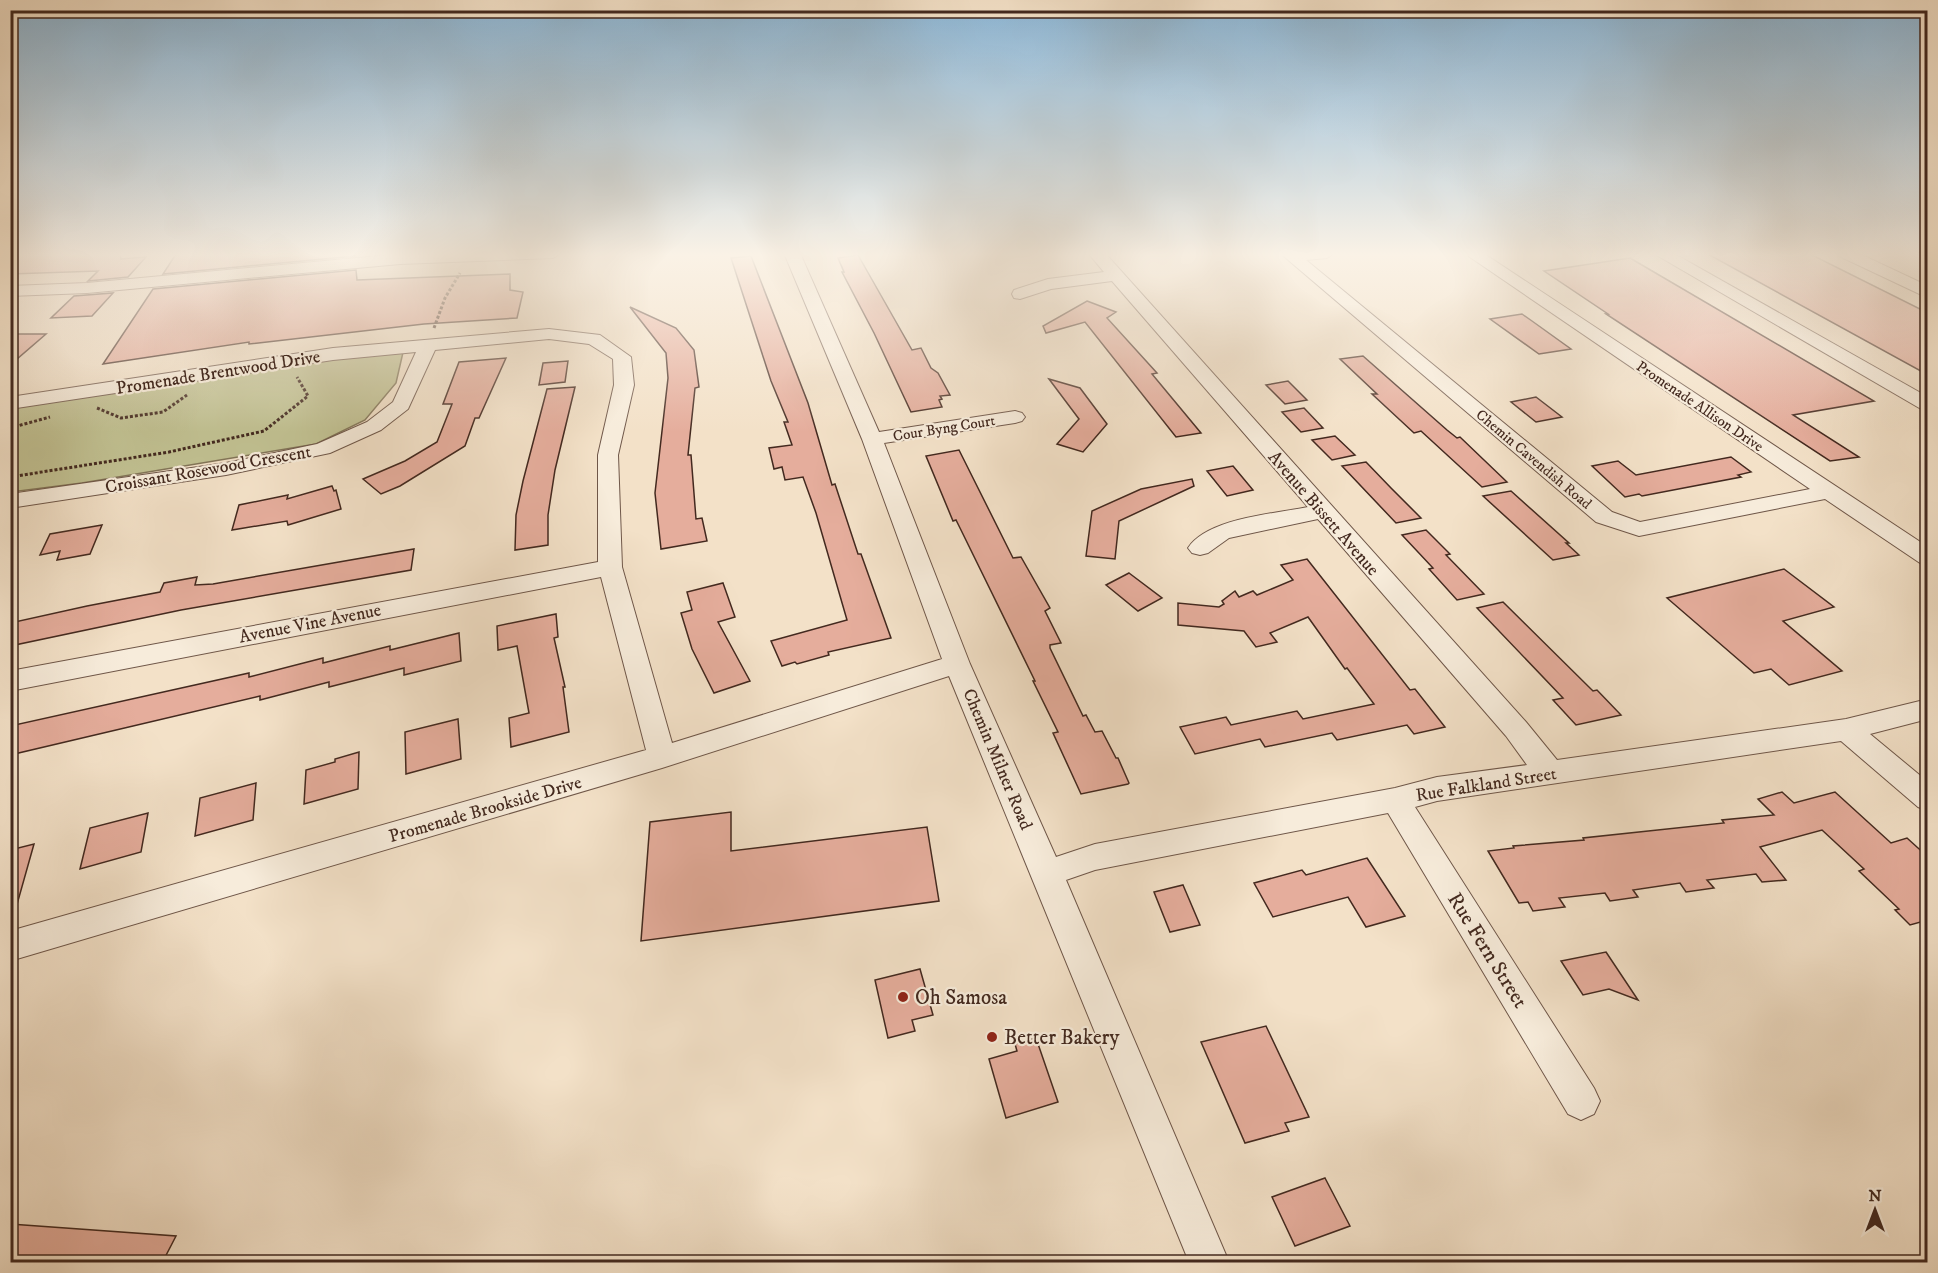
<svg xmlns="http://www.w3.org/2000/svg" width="1938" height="1273" font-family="'IM FELL DW Pica',serif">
<rect width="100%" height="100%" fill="#f3e1c8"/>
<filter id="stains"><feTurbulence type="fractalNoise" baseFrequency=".00333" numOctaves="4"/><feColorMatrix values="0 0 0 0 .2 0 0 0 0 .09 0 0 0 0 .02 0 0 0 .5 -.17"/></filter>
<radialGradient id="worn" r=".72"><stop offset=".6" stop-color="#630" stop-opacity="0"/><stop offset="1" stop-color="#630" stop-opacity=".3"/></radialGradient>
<!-- green -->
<path fill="#c1c192" stroke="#827558" stroke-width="1.5" d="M 404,348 L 396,383 L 365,420 L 316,444 L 82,483 L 11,492 L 10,403 Z"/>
<!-- building -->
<g fill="#e5ad9c" stroke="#43291f" stroke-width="1.5">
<path d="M 10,253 L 120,253 L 121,259 L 146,257 L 128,277 L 88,281 L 98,271 L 10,274 Z"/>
<path d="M 355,253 L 355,256 L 163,274 L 176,254 Z"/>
<path d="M 1706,253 L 1808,253 L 1928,313 L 1928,375 Z"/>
<path d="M 858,255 L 912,350 L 921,348 L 931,368 L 938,373 L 950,395 L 940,396 L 942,399 L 939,400 L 942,407 L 911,412 L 874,333 L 842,272 L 844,272 L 838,258 Z"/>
<path d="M 751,256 L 808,403 L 832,485 L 835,484 L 858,554 L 861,554 L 891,638 L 828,652 L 829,655 L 797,664 L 795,662 L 782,666 L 771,641 L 847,620 L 816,513 L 803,477 L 785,480 L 782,467 L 774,469 L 769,448 L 792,445 L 784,422 L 788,422 L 771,381 L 731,258 Z"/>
<path d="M 1630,258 L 1874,401 L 1793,415 L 1859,457 L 1830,461 L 1606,314 L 1608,314 L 1544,271 Z"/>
<path d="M 356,270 L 357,280 L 510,274 L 510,290 L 523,292 L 517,318 L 424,324 L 249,344 L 249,342 L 103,364 L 153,289 Z"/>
<path d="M 113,293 L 92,316 L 51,318 L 74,296 Z"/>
<path d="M 1087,301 L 1116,312 L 1107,318 L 1157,373 L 1152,374 L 1201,433 L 1176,437 L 1085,322 L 1046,333 L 1043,326 Z"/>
<path d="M 630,307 L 676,328 L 694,350 L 699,387 L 695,388 L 688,455 L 691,455 L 696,519 L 702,518 L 707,541 L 661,549 L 655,493 L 668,378 L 666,353 Z"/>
<path d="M 1522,314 L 1532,321 L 1571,349 L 1539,354 L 1490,319 Z"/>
<path d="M 18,334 L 46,334 L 10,365 L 10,340 Z"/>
<path d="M 1363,356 L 1447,430 L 1457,438 L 1460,437 L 1507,482 L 1482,487 L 1421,431 L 1414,433 L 1372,394 L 1377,394 L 1340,359 Z"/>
<path d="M 506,358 L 479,418 L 475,418 L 465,446 L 400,486 L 381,494 L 363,479 L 405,461 L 437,442 L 452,404 L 443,404 L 459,362 Z"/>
<path d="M 568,361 L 565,382 L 539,385 L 543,363 Z"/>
<path d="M 1049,379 L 1080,388 L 1107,424 L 1083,452 L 1057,444 L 1079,419 Z"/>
<path d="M 1288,381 L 1307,400 L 1285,404 L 1266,385 Z"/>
<path d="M 575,387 L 555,470 L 548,515 L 548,545 L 515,550 L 516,515 L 523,481 L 547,389 Z"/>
<path d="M 1536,397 L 1562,417 L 1536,422 L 1511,402 Z"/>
<path d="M 1304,408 L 1323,428 L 1301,432 L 1282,412 Z"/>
<path d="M 1335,436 L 1355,455 L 1332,460 L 1312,440 Z"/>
<path d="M 959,450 L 1013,558 L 1021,557 L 1050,608 L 1045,611 L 1061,643 L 1050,645 L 1050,648 L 1083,716 L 1086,715 L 1095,732 L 1102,731 L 1116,758 L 1118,758 L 1129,783 L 1128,784 L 1081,794 L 1053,733 L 1058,732 L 1033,681 L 1035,681 L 960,528 L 956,520 L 953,521 L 926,456 Z"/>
<path d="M 1731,457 L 1751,472 L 1738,475 L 1741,477 L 1642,496 L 1639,494 L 1625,497 L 1592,466 L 1618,461 L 1636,475 Z"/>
<path d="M 1366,462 L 1391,488 L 1421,518 L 1396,523 L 1342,466 Z"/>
<path d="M 1233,466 L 1253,490 L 1227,496 L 1207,471 Z"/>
<path d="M 1192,479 L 1194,486 L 1119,521 L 1115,559 L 1086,556 L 1092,511 L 1141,489 Z"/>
<path d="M 332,486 L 334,491 L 336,490 L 341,509 L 288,525 L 287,521 L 232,530 L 239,505 L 288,495 L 287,499 Z"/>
<path d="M 1511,491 L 1569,543 L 1566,543 L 1579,555 L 1553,560 L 1483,496 Z"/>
<path d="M 102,525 L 90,554 L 57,560 L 60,551 L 40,555 L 50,534 Z"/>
<path d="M 1426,530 L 1450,554 L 1446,555 L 1484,594 L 1457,600 L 1429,569 L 1433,568 L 1402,535 Z"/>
<path d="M 414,549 L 411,570 L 181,610 L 10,646 L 10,623 L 87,606 L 160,592 L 164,583 L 197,577 L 195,585 L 213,584 Z"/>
<path d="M 1307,559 L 1410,690 L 1415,689 L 1445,727 L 1414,734 L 1407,725 L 1337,740 L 1332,733 L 1265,747 L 1260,739 L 1195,754 L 1180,727 L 1226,717 L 1231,725 L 1297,711 L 1303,719 L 1374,704 L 1347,668 L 1345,669 L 1308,617 L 1270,633 L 1277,642 L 1256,647 L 1244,631 L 1178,625 L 1178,603 L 1219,607 L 1224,604 L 1222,601 L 1235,591 L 1239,597 L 1253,591 L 1257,595 L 1293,580 L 1281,565 Z"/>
<path d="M 1784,569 L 1834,607 L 1783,621 L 1842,671 L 1789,685 L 1771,669 L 1754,673 L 1667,598 Z"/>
<path d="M 1129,573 L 1162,598 L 1138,611 L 1106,585 Z"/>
<path d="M 723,583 L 735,617 L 718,622 L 750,681 L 714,693 L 692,649 L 681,613 L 692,610 L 687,592 Z"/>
<path d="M 1503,602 L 1593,691 L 1597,690 L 1621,715 L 1576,725 L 1553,700 L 1563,698 L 1477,608 Z"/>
<path d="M 556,614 L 558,637 L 554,638 L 565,687 L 563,687 L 569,732 L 511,747 L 509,718 L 529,713 L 517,646 L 498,650 L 497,626 Z"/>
<path d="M 459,633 L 461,661 L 404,675 L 404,668 L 329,687 L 329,682 L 260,700 L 260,696 L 10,755 L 10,726 L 249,673 L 249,677 L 323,658 L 323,663 L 390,646 L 390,650 Z"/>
<path d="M 458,719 L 461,759 L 406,774 L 405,732 Z"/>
<path d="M 359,752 L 358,789 L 304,804 L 306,770 L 335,762 L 335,759 Z"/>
<path d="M 256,783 L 253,820 L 195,836 L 200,798 Z"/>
<path d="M 1782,792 L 1794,803 L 1835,792 L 1891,843 L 1907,838 L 1928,857 L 1928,920 L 1910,925 L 1895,910 L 1899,909 L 1859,871 L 1864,869 L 1822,830 L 1760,847 L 1786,880 L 1762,882 L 1756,874 L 1707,880 L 1714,888 L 1686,892 L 1680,883 L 1633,890 L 1638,897 L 1610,901 L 1605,893 L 1559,898 L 1565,907 L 1533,911 L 1528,902 L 1519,903 L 1488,851 L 1514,848 L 1513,846 L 1584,840 L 1583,838 L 1724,823 L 1722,820 L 1774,815 L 1758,799 Z"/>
<path d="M 731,812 L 731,851 L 927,827 L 939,901 L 641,941 L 650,822 Z"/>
<path d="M 148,813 L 141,852 L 80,869 L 90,828 Z"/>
<path d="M 34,844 L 16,908 L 10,907 L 10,850 Z"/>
<path d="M 1367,858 L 1405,916 L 1366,927 L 1348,897 L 1273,917 L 1254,883 L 1302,870 L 1306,875 Z"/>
<path d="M 1183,885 L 1200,925 L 1170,932 L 1154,892 Z"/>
<path d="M 1606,952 L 1638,1000 L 1609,989 L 1583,995 L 1561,961 Z"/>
<path d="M 920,969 L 933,1015 L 912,1020 L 915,1031 L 888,1038 L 875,980 Z"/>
<path d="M 1266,1026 L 1309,1117 L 1285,1123 L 1289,1131 L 1245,1143 L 1201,1042 Z"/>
<path d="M 1036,1038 L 1058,1102 L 1006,1118 L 989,1059 L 1017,1051 L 1015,1044 Z"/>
<path d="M 1325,1178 L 1350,1226 L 1295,1246 L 1272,1197 Z"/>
<path d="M 10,1224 L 176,1236 L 162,1263 L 10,1263 Z"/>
</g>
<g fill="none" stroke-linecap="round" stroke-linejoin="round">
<!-- minor casing -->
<g stroke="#6f5749" stroke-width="2">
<g id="minor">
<path d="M 561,253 L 553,258 L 400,264 L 87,293 L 10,296 L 10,286 L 87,283 L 400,254 Z"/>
<path d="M 784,253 L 800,253 L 879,432 L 1015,411 L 1022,413 L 1025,417 L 1022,421 L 1015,423 L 884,443 L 970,664 L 1056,857 L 1095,844 L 1395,788 L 1437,777 L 1527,765 L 1506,736 L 1318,519 L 1229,538 L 1208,553 L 1200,555 L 1192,553 L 1188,548 C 1208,518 1274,514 1308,507 L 1112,281 L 1051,289 L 1020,299 L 1014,298 L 1012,294 L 1014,290 L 1048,279 L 1104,272 L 1088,253 L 1105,253 L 1526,722 L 1557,760 L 1846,719 L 1928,699 L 1928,719 L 1870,734 L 1928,782 L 1928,811 L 1918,807 L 1841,741 L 1437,801 L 1415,807 L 1594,1088 L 1600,1101 L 1594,1114 L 1581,1120 L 1568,1114 L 1388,813 L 1095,870 L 1066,880 L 1229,1262 L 1189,1262 L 949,676 L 662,768 L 10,961 L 10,931 L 646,750 L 601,577 L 10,691 L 10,671 L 598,562 L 598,455 L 614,385 L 613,359 L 589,344 L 549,339 L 435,350 L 408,409 L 381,430 L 330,453 L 226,475 L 10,508 L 10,494 L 226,463 L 317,444 L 367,422 L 393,402 L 416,352 L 333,360 L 10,409 L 10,397 L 333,348 L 549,329 L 600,335 L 631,357 L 634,385 L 618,455 L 622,567 L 672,743 L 942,659 L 862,439 Z"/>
<path d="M 1280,253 L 1335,253 L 1327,258 L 1306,260 L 1612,512 L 1640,522 L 1810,489 L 1464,253 L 1483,253 L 1928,547 L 1928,565 L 1920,563 L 1825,499 L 1639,536 L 1596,522 Z"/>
<path d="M 1653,253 L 1673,253 L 1928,397 L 1928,411 L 1921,409 Z"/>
<path d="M 1837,253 L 1858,253 L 1928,286 L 1928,298 L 1839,256 Z"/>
</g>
</g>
<!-- path -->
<g stroke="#43291f" stroke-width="3" stroke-dasharray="3 2" stroke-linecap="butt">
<path d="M 434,328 L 445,298 L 460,273"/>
<path d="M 97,408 L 121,418 L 163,412 L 187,395"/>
<path d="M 10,428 L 50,417"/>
<path d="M 10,477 L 169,452 L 264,431 L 308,396 L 297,377"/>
</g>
<!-- minor -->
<use href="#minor" fill="#f7ecdb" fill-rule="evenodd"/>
</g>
<!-- sky -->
<linearGradient id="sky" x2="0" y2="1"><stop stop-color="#8bb7d8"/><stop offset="0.59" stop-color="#faf2e6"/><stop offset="1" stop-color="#faf2e6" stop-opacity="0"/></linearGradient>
<rect width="1938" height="432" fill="url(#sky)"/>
<!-- markers -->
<g fill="#8f2418" stroke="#f7ecdb" stroke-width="2">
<circle cx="903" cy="997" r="6"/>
<circle cx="992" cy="1037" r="6"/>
</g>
<g text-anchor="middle" stroke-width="4.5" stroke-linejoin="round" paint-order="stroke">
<!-- far-street labels -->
<g font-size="15" fill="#43291f" stroke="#f7ecdb">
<text transform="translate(1700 406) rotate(34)" y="5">Promenade Allison Drive</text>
<text transform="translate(944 428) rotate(-9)" y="5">Cour Byng Court</text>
<text transform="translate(1534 459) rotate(40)" y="5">Chemin Cavendish Road</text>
</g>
<!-- street labels -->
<g font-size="18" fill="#43291f" stroke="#f7ecdb">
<text transform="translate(218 372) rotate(-9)" y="6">Promenade Brentwood Drive</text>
<text transform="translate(208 469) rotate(-10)" y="6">Croissant Rosewood Crescent</text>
<text transform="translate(1324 513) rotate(49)" y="6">Avenue Bissett Avenue</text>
<text transform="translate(310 623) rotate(-11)" y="6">Avenue Vine Avenue</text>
<text transform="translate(998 759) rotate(67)" y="6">Chemin Milner Road</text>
<text transform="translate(1486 784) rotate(-9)" y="6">Rue Falkland Street</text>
<text transform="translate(485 809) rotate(-16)" y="6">Promenade Brookside Drive</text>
</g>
<!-- near-street labels -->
<g font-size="21" fill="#43291f" stroke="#f7ecdb">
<text transform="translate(1488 950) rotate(58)" y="7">Rue Fern Street</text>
</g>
<!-- near-poi labels -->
<g font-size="21" fill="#43291f" stroke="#f7ecdb" text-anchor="start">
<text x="915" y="1004">Oh Samosa</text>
<text x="1004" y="1044">Better Bakery</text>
</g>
</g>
<!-- margin -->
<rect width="1938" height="1273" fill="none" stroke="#f3e1c8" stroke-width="36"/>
<rect x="12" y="12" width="1914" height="1249" fill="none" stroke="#43291f" stroke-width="3"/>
<rect x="18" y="18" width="1902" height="1237" fill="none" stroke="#43291f" stroke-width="1.5"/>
<!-- north arrow -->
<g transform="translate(1875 1210)" stroke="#f7ecdb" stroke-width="4.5" paint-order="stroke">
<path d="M0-4.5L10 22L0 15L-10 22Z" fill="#43291f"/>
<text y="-9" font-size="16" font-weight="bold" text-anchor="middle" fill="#43291f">N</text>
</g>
<rect width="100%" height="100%" filter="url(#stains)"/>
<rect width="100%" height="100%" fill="url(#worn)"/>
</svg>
